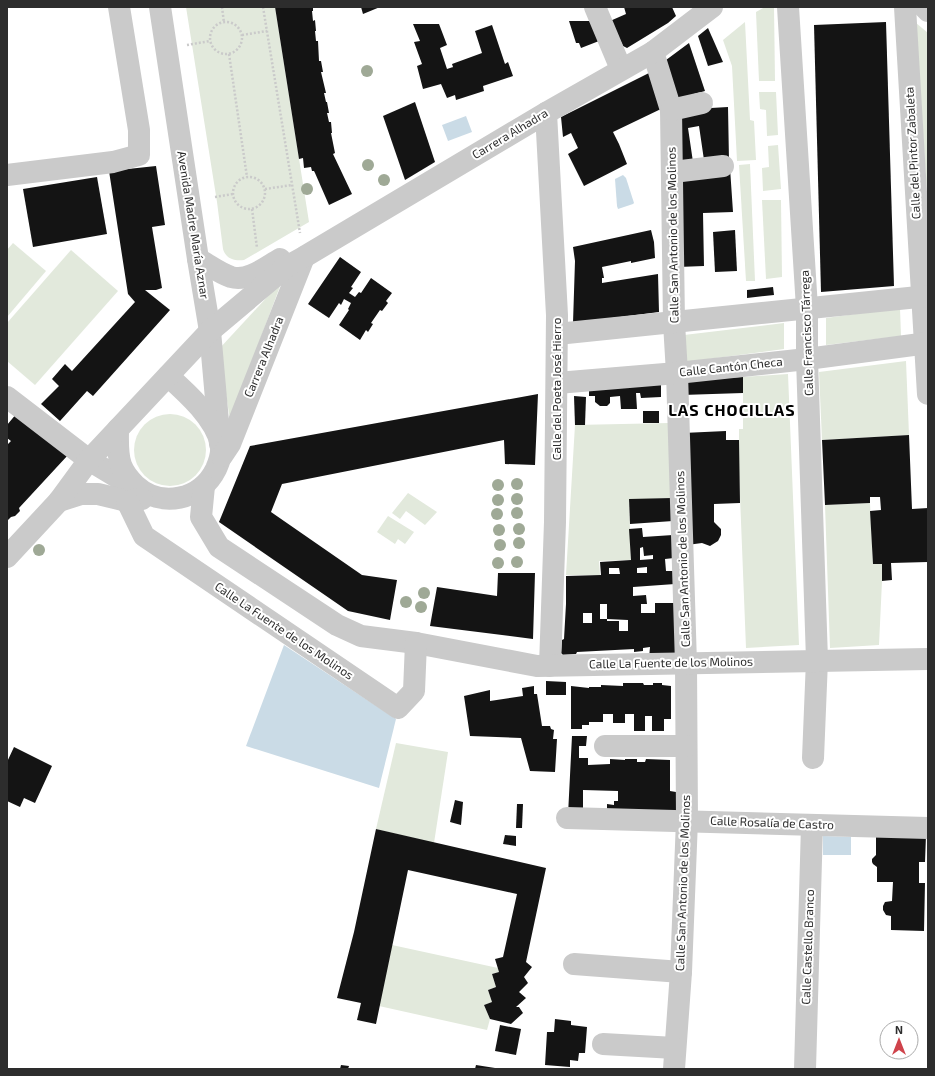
<svg xmlns="http://www.w3.org/2000/svg" width="935" height="1076" font-family="'Exo 2',sans-serif">
<rect width="100%" height="100%" fill="#fff"/>
<!-- green -->
<g fill="#e2e9dc">
<path d="M 186,7 L 275,7 L 309,222 L 244,260 C 234,261 226,259 223,249 L 217,202 Z"/>
<path d="M 765,7 L 774,7 L 775,81 L 759,81 L 756,12 Z"/>
<path d="M 745,22 L 750,120 L 754,121 L 756,160 L 737,161 L 732,66 L 723,40 Z"/>
<path d="M 916,23 L 928,33 L 928,211 Z"/>
<path d="M 759,92 L 776,92 L 778,135 L 767,136 L 766,110 L 760,109 Z"/>
<path d="M 778,145 L 781,189 L 763,191 L 762,168 L 769,167 L 768,146 Z"/>
<path d="M 750,164 L 755,281 L 746,281 L 739,165 Z"/>
<path d="M 762,200 L 781,200 L 782,277 L 766,279 Z"/>
<path d="M 13,243 L 46,271 L 7,317 L 7,250 Z"/>
<path d="M 71,250 L 118,291 L 35,385 L 7,361 L 7,323 Z"/>
<path d="M 282,281 L 230,420 L 219,349 Z"/>
<path d="M 900,308 L 901,336 L 826,345 L 826,318 Z"/>
<path d="M 784,323 L 784,349 L 685,362 L 684,335 Z"/>
<path d="M 906,361 L 909,435 L 822,440 L 819,372 Z"/>
<path d="M 788,374 L 799,645 L 746,648 L 739,471 L 739,429 L 743,429 L 743,377 Z"/>
<circle cx="170" cy="450" r="36"/>
<path d="M 669,423 L 672,498 L 629,500 L 631,560 L 599,561 L 600,575 L 566,575 L 575,425 Z"/>
<path d="M 408,493 L 437,512 L 425,525 L 406,511 L 400,519 L 392,513 Z"/>
<path d="M 870,503 L 873,564 L 882,564 L 882,581 L 879,645 L 830,648 L 825,505 Z"/>
<path d="M 388,516 L 414,532 L 405,544 L 398,539 L 395,544 L 377,532 Z"/>
<path d="M 396,743 L 448,752 L 434,843 L 376,829 Z"/>
<path d="M 392,945 L 498,968 L 499,972 L 492,974 L 496,987 L 488,990 L 492,1002 L 484,1005 L 490,1019 L 487,1030 L 379,1006 Z"/>
</g>
<!-- water -->
<g fill="#cadbe6">
<path d="M 466,116 L 472,132 L 448,141 L 442,125 Z"/>
<path d="M 623,175 L 626,178 L 634,203 L 633,204 L 618,209 L 617,206 L 615,179 Z"/>
<path d="M 284,645 L 396,719 L 379,788 L 246,746 Z"/>
<path d="M 823,836 L 851,837 L 851,855 L 823,855 Z"/>
</g>
<!-- building -->
<g fill="#141414" fill-rule="evenodd">
<path d="M 275,7 L 313,7 L 313,11 L 312,11 L 313,21 L 315,20 L 316,31 L 315,31 L 316,41 L 318,41 L 319,61 L 321,61 L 323,72 L 321,72 L 326,93 L 324,93 L 326,102 L 327,102 L 329,113 L 327,113 L 329,122 L 331,122 L 332,133 L 331,133 L 335,153 L 333,154 L 352,194 L 329,205 L 315,173 L 314,171 L 312,171 L 311,167 L 304,168 L 303,158 L 299,159 Z"/>
<path d="M 361,7 L 380,7 L 363,14 Z"/>
<path d="M 624,7 L 672,7 L 676,16 L 668,23 L 627,48 L 623,46 L 610,21 L 626,14 Z"/>
<path d="M 569,21 L 590,21 L 599,41 L 581,48 L 579,43 L 576,43 Z"/>
<path d="M 886,22 L 894,286 L 821,292 L 814,25 Z"/>
<path d="M 413,24 L 439,24 L 447,45 L 440,48 L 447,69 L 453,67 L 455,73 L 452,64 L 482,53 L 475,31 L 492,25 L 505,64 L 508,62 L 513,76 L 483,86 L 484,91 L 456,100 L 455,95 L 447,98 L 441,84 L 423,89 L 417,66 L 422,64 L 414,42 L 420,41 Z"/>
<path d="M 708,28 L 723,62 L 708,66 L 698,36 Z"/>
<path d="M 689,43 L 705,91 L 694,94 L 675,105 L 662,63 Z"/>
<path d="M 651,72 L 663,108 L 613,132 L 619,144 L 627,164 L 584,186 L 568,154 L 578,148 L 571,133 L 563,137 L 561,117 Z"/>
<path d="M 415,102 L 435,162 L 405,180 L 383,116 Z"/>
<path d="M 728,107 L 729,161 L 704,160 L 699,126 L 688,128 L 693,162 L 679,164 L 673,117 L 711,108 Z"/>
<path d="M 156,166 L 165,225 L 152,227 L 162,288 L 156,290 L 145,290 L 170,310 L 93,396 L 87,391 L 60,421 L 41,404 L 59,386 L 52,379 L 65,364 L 72,371 L 135,302 L 128,294 L 109,171 Z"/>
<path d="M 730,168 L 733,212 L 703,213 L 704,266 L 678,267 L 675,177 Z"/>
<path d="M 97,177 L 107,234 L 33,247 L 23,189 Z"/>
<path d="M 651,230 L 654,242 L 655,258 L 631,263 L 631,261 L 602,267 L 604,278 L 602,278 L 602,283 L 658,274 L 659,312 L 573,323 L 575,261 L 573,247 Z"/>
<path d="M 735,230 L 737,271 L 715,272 L 713,232 Z"/>
<path d="M 340,257 L 361,272 L 351,287 L 353,288 L 349,293 L 355,297 L 359,292 L 361,293 L 371,278 L 392,293 L 386,301 L 388,303 L 382,311 L 380,310 L 371,323 L 373,324 L 368,332 L 366,330 L 360,340 L 339,325 L 349,310 L 348,309 L 351,303 L 344,299 L 341,305 L 339,303 L 329,318 L 308,304 Z"/>
<path d="M 773,287 L 774,295 L 747,298 L 747,290 Z"/>
<path d="M 743,377 L 743,393 L 682,395 L 682,380 Z"/>
<path d="M 661,381 L 661,397 L 641,398 L 640,393 L 636,393 L 637,409 L 621,409 L 620,396 L 610,397 L 610,403 L 607,406 L 600,406 L 595,402 L 595,396 L 589,396 L 589,389 Z"/>
<path d="M 538,394 L 535,465 L 505,464 L 504,440 L 282,484 L 271,512 L 362,575 L 397,580 L 390,620 L 348,611 L 219,522 L 250,446 Z"/>
<path d="M 574,396 L 586,397 L 585,425 L 575,425 Z"/>
<rect x="643" y="411" width="16" height="12"/>
<path d="M 17,413 L 68,455 L 19,508 L 20,511 L 15,516 L 11,517 L 7,521 L 7,445 L 11,441 L 7,438 L 7,425 Z"/>
<path d="M 726,431 L 726,440 L 739,440 L 740,503 L 714,504 L 714,522 L 721,529 L 721,535 L 718,541 L 710,546 L 702,543 L 687,545 L 683,433 Z"/>
<path d="M 909,435 L 912,509 L 928,508 L 928,562 L 891,563 L 892,580 L 882,581 L 882,564 L 873,564 L 870,511 L 881,510 L 880,497 L 870,497 L 870,503 L 825,505 L 822,440 Z"/>
<path d="M 672,498 L 673,521 L 630,524 L 629,499 Z"/>
<path d="M 642,528 L 643,537 L 673,535 L 674,558 L 665,559 L 666,571 L 674,571 L 675,584 L 633,587 L 633,596 L 646,595 L 647,604 L 641,604 L 641,613 L 655,613 L 655,603 L 676,603 L 676,657 L 649,658 L 650,647 L 643,648 L 643,651 L 634,652 L 634,649 L 577,652 L 576,654 L 563,655 L 561,653 L 562,640 L 564,639 L 566,604 L 566,576 L 601,575 L 600,562 L 631,560 L 629,529 ZM 643,547 L 644,556 L 653,555 L 653,559 L 640,560 L 640,548 ZM 647,567 L 647,573 L 637,573 L 637,568 ZM 609,568 L 619,568 L 620,574 L 609,574 ZM 600,604 L 607,604 L 607,619 L 628,620 L 628,631 L 619,631 L 619,621 L 607,621 L 607,622 L 607,619 L 600,619 ZM 583,613 L 592,613 L 592,623 L 583,623 Z"/>
<path d="M 498,573 L 535,573 L 533,639 L 430,626 L 437,587 L 497,596 Z"/>
<path d="M 546,681 L 566,682 L 566,695 L 546,695 Z"/>
<path d="M 623,683 L 643,683 L 644,685 L 653,685 L 653,683 L 662,683 L 662,685 L 671,686 L 671,719 L 664,719 L 664,731 L 652,731 L 652,716 L 645,716 L 645,731 L 634,731 L 634,714 L 625,714 L 625,723 L 613,723 L 613,714 L 603,714 L 603,722 L 589,722 L 589,725 L 582,725 L 582,729 L 571,729 L 571,686 L 589,688 L 589,687 L 601,687 L 601,685 L 623,686 Z"/>
<path d="M 534,686 L 534,694 L 537,694 L 542,726 L 550,726 L 551,729 L 554,730 L 553,739 L 557,739 L 555,772 L 530,771 L 521,738 L 470,736 L 464,696 L 490,690 L 490,701 L 523,696 L 522,688 Z"/>
<path d="M 572,736 L 587,736 L 586,746 L 579,746 L 579,758 L 588,758 L 588,765 L 610,764 L 610,759 L 625,760 L 625,759 L 637,759 L 637,762 L 645,762 L 646,759 L 670,760 L 670,791 L 676,792 L 677,816 L 607,815 L 607,804 L 614,805 L 614,801 L 618,801 L 618,791 L 583,790 L 583,815 L 568,815 Z"/>
<path d="M 14,747 L 52,766 L 35,803 L 24,798 L 20,807 L 7,801 L 8,791 L 7,790 L 7,762 Z"/>
<path d="M 455,800 L 463,802 L 461,825 L 450,822 Z"/>
<path d="M 517,804 L 523,804 L 522,828 L 516,828 Z"/>
<path d="M 376,829 L 546,868 L 526,962 L 532,967 L 524,977 L 528,983 L 519,992 L 526,998 L 516,1007 L 519,1007 L 523,1013 L 511,1024 L 490,1019 L 484,1005 L 492,1002 L 488,990 L 496,987 L 492,974 L 499,972 L 495,959 L 503,957 L 517,894 L 408,870 L 376,1024 L 357,1020 L 361,1003 L 337,998 L 354,932 Z"/>
<path d="M 876,834 L 926,835 L 925,862 L 919,862 L 919,883 L 925,883 L 924,931 L 891,930 L 891,916 L 886,915 L 883,910 L 883,906 L 885,902 L 892,901 L 893,882 L 877,882 L 877,867 L 873,864 L 872,862 L 872,859 L 876,855 Z"/>
<path d="M 505,835 L 516,836 L 516,846 L 503,844 Z"/>
<path d="M 555,1019 L 571,1021 L 571,1025 L 587,1027 L 585,1053 L 579,1053 L 578,1061 L 570,1060 L 570,1067 L 545,1065 L 547,1032 L 554,1032 Z"/>
<path d="M 500,1025 L 521,1029 L 516,1055 L 495,1051 Z"/>
<path d="M 341,1065 L 349,1066 L 348,1069 L 340,1069 Z"/>
<path d="M 476,1065 L 495,1068 L 495,1069 L 475,1069 Z"/>
</g>
<g fill="none" stroke-linecap="round" stroke-linejoin="round">
<!-- path -->
<g stroke="#cacaca" stroke-width="2.5" stroke-dasharray="2 2" stroke-linecap="butt">
<path d="M 222,7 L 224,23"/>
<path d="M 263,7 L 300,233"/>
<circle cx="226" cy="38" r="16"/>
<path d="M 242,35 L 267,31"/>
<path d="M 187,45 L 210,41"/>
<path d="M 229,54 L 247,177"/>
<circle cx="249" cy="193" r="16"/>
<path d="M 265,189 L 292,185"/>
<path d="M 215,197 L 233,194"/>
<path d="M 252,209 L 257,248"/>
</g>
<!-- minor -->
<g stroke="#cacaca" stroke-width="22">
<path d="M 160,7 L 198,259 L 210,331 L 220,444"/>
<path d="M 595,7 L 621,69"/>
<path d="M 788,7 L 807,308 L 807,359 L 817,660 L 813,758"/>
<path d="M 905,7 L 928,394"/>
<path d="M 924,7 L 928,11"/>
<path d="M 653,52 L 671,110 L 674,323 L 677,373 L 686,664 L 687,820 L 681,972 L 674,1069"/>
<path d="M 671,110 L 702,103"/>
<path d="M 546,113 L 557,315 L 555,522 L 550,666"/>
<path d="M 673,172 L 723,166"/>
<path d="M 7,175 L 113,162 L 139,155 L 139,130 L 119,7"/>
<path d="M 198,259 C 209,265 219,273 231,277 C 248,282 266,267 280,259"/>
<path d="M 557,334 L 928,296"/>
<path d="M 557,383 L 677,373 L 807,359 L 928,343"/>
<path d="M 7,397 L 89,460 L 132,486"/>
<path d="M 118,429 C 118,441 117,454 121,465 C 124,473 129,479 135,485 C 161,509 201,500 216,469 C 220,460 222,454 221,445 C 216,419 187,393 168,376"/>
<path d="M 222,456 L 230,444 L 304,257"/>
<path d="M 204,486 L 201,517 L 219,547 L 337,625 L 361,636 L 416,643 L 537,666 L 928,659"/>
<path d="M 59,501 L 81,494 L 98,494 L 127,501 L 142,499"/>
<path d="M 127,501 L 144,536 L 398,708 L 414,691 L 416,643"/>
<path d="M 7,557 L 59,501 L 89,460 L 210,331 L 286,267 L 304,257 L 546,113 L 653,52 L 712,7"/>
<path d="M 605,746 L 686,746"/>
<path d="M 567,818 L 928,828"/>
<path d="M 574,964 L 681,972"/>
<path d="M 603,1044 L 675,1048"/>
<path d="M 805,1069 L 812,825"/>
</g>
</g>
<!-- trees -->
<g fill="#9fa996">
<circle cx="367" cy="71" r="6"/>
<circle cx="368" cy="165" r="6"/>
<circle cx="384" cy="180" r="6"/>
<circle cx="307" cy="189" r="6"/>
<circle cx="517" cy="484" r="6"/>
<circle cx="498" cy="485" r="6"/>
<circle cx="517" cy="499" r="6"/>
<circle cx="498" cy="500" r="6"/>
<circle cx="517" cy="513" r="6"/>
<circle cx="497" cy="514" r="6"/>
<circle cx="519" cy="529" r="6"/>
<circle cx="499" cy="530" r="6"/>
<circle cx="519" cy="543" r="6"/>
<circle cx="500" cy="545" r="6"/>
<circle cx="39" cy="550" r="6"/>
<circle cx="517" cy="562" r="6"/>
<circle cx="498" cy="563" r="6"/>
<circle cx="424" cy="593" r="6"/>
<circle cx="406" cy="602" r="6"/>
<circle cx="421" cy="607" r="6"/>
</g>
<g text-anchor="middle" stroke-width="4" stroke-linejoin="round" paint-order="stroke">
<!-- street labels -->
<g font-size="12" fill="#2d2d2d" stroke="#fff">
<text transform="translate(510 134) rotate(-31)" y="4">Carrera Alhadra</text>
<text transform="translate(913 153) rotate(-93)" y="4">Calle del Pintor Zabaleta</text>
<text transform="translate(193 225) rotate(81)" y="4">Avenida Madre María Aznar</text>
<text transform="translate(673 235) rotate(-91)" y="4">Calle San Antonio de los Molinos</text>
<text transform="translate(807 333) rotate(-92)" y="4">Calle Francisco Tárrega</text>
<text transform="translate(264 357) rotate(-68)" y="4">Carrera Alhadra</text>
<text transform="translate(731 367) rotate(-6)" y="4">Calle Cantón Checa</text>
<text transform="translate(557 389) rotate(-90)" y="4">Calle del Poeta José Hierro</text>
<text transform="translate(683 559) rotate(-92)" y="4">Calle San Antonio de los Molinos</text>
<text transform="translate(284 631) rotate(34)" y="4">Calle La Fuente de los Molinos</text>
<text transform="translate(671 663) rotate(-1)" y="4">Calle La Fuente de los Molinos</text>
<text transform="translate(772 823) rotate(2)" y="4">Calle Rosalía de Castro</text>
<text transform="translate(683 883) rotate(-88)" y="4">Calle San Antonio de los Molinos</text>
<text transform="translate(808 947) rotate(-88)" y="4">Calle Castello Branco</text>
</g>
<!-- district labels -->
<g font-size="16" font-weight="bold" letter-spacing="1" fill="#000" stroke="#fff">
<text x="732" y="416">LAS CHOCILLAS</text>
</g>
</g>
<!-- border -->
<rect width="935" height="1076" fill="none" stroke="#2d2d2d" stroke-width="16"/>
<!-- north arrow -->
<g transform="translate(899 1040)"><circle r="19" fill="#ffffff" stroke="#ababab"/>
<path d="M0-3L7 15L0 10L-7 15Z" fill="#cf434b"/>
<text y="-6" font-size="11" font-weight="bold" text-anchor="middle" fill="#2d2d2d">N</text>
</g>
</svg>
